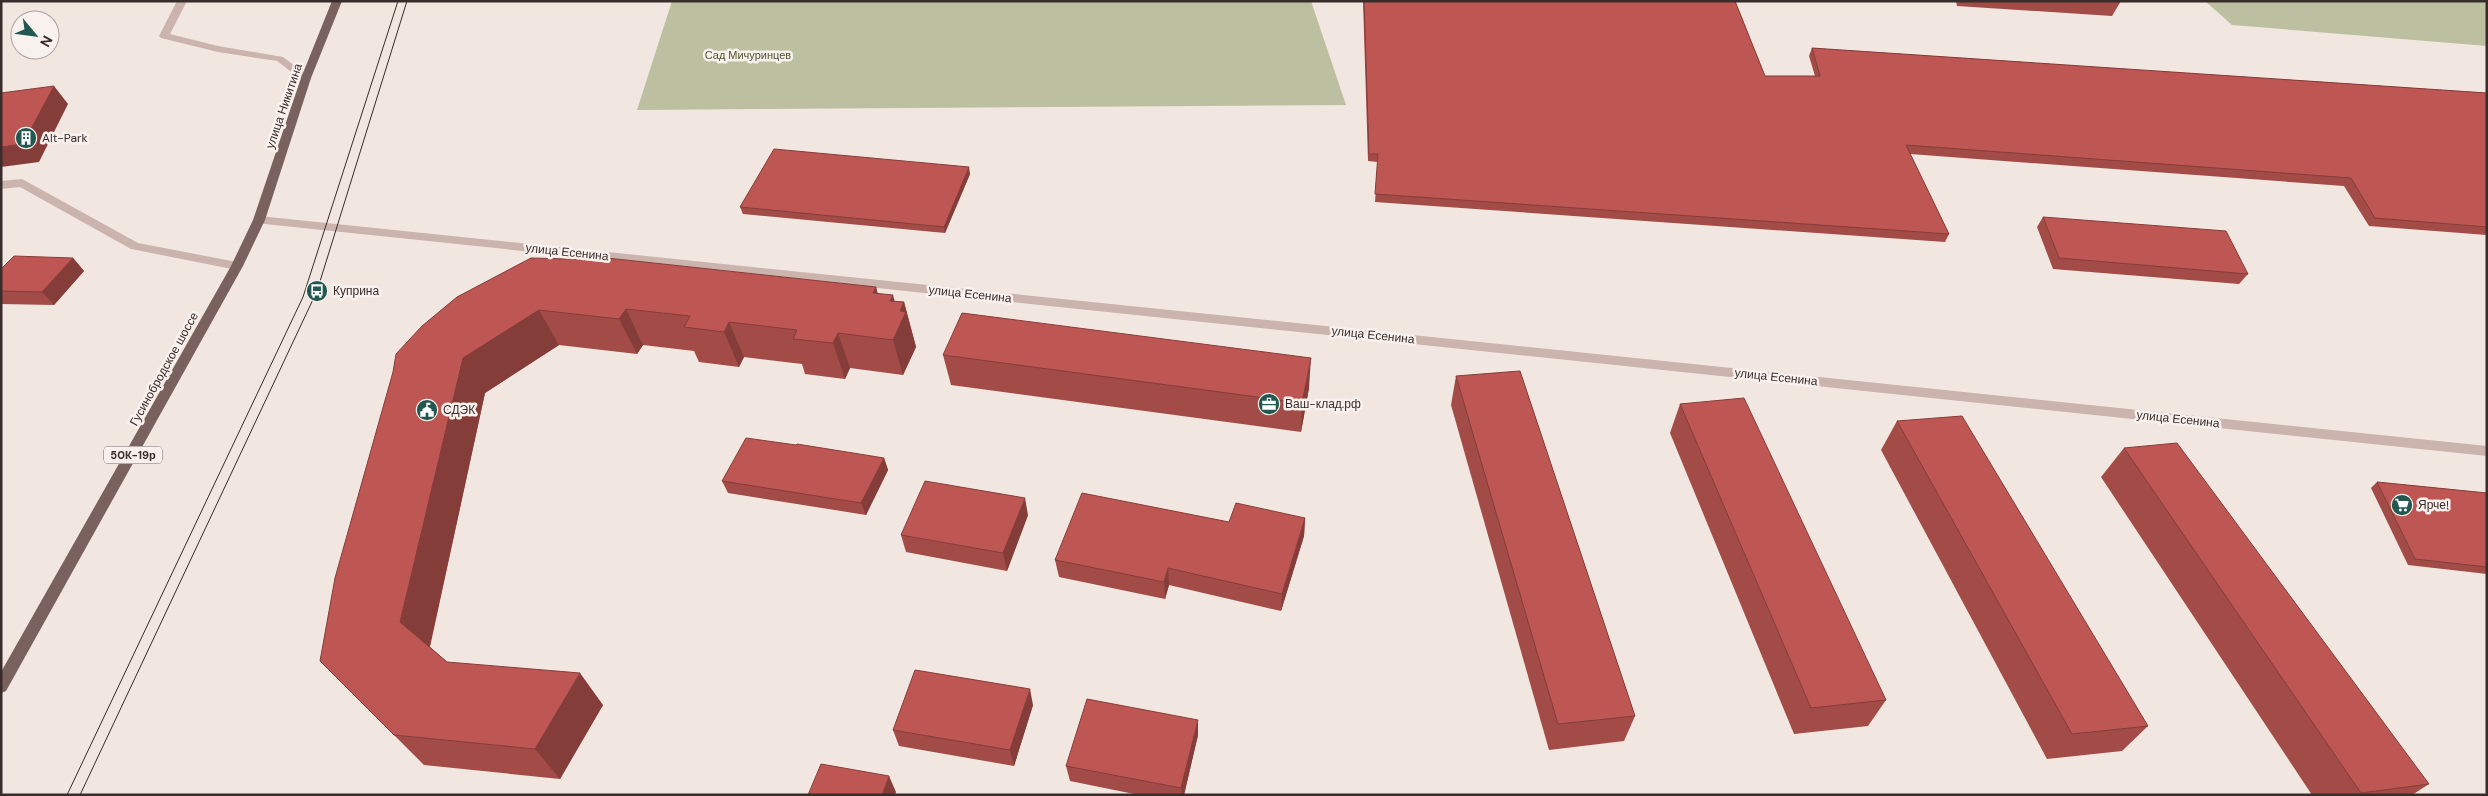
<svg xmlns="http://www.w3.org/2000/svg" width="2488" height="796" font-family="'DM Sans',sans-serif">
<rect width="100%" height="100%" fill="#f2e6e1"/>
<!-- green -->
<g fill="#bcc0a1">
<path d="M 672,1 L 1311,1 L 1346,105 L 637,110 Z"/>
<path d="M 2205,1 L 2487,1 L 2487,46 L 2232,25 Z"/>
</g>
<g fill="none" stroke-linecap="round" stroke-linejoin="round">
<!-- minor -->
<g fill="#cab4ad" fill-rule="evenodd">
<path d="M 177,1 L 187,1 L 170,34 L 218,46 L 283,57 L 311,78 L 310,80 L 302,80 L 277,61 L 218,52 L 161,38 L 159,36 Z"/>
<path d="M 22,179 L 138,243 L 237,262 L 243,266 L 237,270 L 131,249 L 20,187 L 1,189 L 1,181 Z"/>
<path d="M 259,216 L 2487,446 L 2487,456 L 255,223 L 253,220 L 255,217 Z"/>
</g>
<!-- major -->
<path fill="#79615d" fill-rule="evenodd" d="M 332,1 L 342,1 L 311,78 L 265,220 L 243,266 L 6,691 L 1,693 L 1,672 L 231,266 L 253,220 L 301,78 Z"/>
<!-- tram -->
<g stroke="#392d2b" stroke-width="1">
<path d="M 67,795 L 303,297 L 398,1"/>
<path d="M 80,795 L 317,291 L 407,1"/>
</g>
</g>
<!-- wall -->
<g fill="#a34b47">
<path d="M 1363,1 L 1735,1 L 1765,76 L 1815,76 L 1809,56 L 1812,48 L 2487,93 L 2487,235 L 2369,226 L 2344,186 L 1910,154 L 1949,234 L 1945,242 L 1375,202 L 1378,162 L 1368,161 Z"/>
<path d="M 1956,1 L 2121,1 L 2112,16 L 1957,6 Z"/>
<path d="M 970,174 L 945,233 L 743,214 L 740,207 Z"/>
<path d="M 2043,217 L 2248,274 L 2239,284 L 2053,269 L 2037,227 Z"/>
<path d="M 73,258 L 84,271 L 54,305 L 1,304 L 1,269 Z"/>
<path d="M 876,287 L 877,293 L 894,301 L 904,302 L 916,347 L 903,375 L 850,368 L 845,379 L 805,374 L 802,364 L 744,357 L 739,367 L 699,362 L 694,351 L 643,345 L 637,354 L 559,345 L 485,393 L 430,647 L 447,662 L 603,705 L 560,779 L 424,765 L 320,661 L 457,297 Z"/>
<path d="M 943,355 L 1309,388 L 1301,432 L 951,385 Z"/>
<path d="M 1456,376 L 1635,716 L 1624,741 L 1549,750 L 1451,405 Z"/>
<path d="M 1680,404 L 1886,700 L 1868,726 L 1794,734 L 1670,433 Z"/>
<path d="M 1897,421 L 2148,726 L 2122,751 L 2047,759 L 1881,450 Z"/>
<path d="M 2124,448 L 2429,784 L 2412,795 L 2312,795 L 2101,477 Z"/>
<path d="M 884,458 L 888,470 L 866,515 L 728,493 L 722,481 Z"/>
<path d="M 2377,482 L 2487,493 L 2487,574 L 2408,565 L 2371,488 Z"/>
<path d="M 1028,515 L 1007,571 L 906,552 L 901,535 Z"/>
<path d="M 1305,518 L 1304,536 L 1281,611 L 1169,585 L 1165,599 L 1059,577 L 1055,560 L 1229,522 Z"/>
<path d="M 1033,705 L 1014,766 L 899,746 L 893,730 Z"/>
<path d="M 1198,735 L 1184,795 L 1139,795 L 1070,781 L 1066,766 Z"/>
</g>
<!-- shaded-wall -->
<g fill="#853d3a">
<path d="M 54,86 L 68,104 L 39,162 L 1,167 L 1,147 Z"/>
<path d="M 969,167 L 970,174 L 945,233 L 944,227 Z"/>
<path d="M 73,258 L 84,271 L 54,305 L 42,292 Z"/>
<path d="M 876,287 L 886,323 L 873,293 Z"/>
<path d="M 893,295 L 901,324 L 900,311 L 904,302 L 916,347 L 903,375 L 893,340 L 890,301 Z"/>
<path d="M 626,309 L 643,345 L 637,354 L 619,319 Z"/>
<path d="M 539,310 L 559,345 L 485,393 L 428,654 L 400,622 L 463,358 Z"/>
<path d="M 729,322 L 744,357 L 739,367 L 724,332 Z"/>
<path d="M 838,333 L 850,368 L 845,379 L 833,343 Z"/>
<path d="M 1311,358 L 1309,388 L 1301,432 L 1302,403 Z"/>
<path d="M 884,458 L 888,470 L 866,515 L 861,503 Z"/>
<path d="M 1025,498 L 1028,515 L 1007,571 L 1003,553 Z"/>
<path d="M 1305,518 L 1304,536 L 1281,611 L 1282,594 Z"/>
<path d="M 1168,568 L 1169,585 L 1165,599 L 1164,582 Z"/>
<path d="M 580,673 L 603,705 L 560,779 L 535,749 Z"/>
<path d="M 1030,689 L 1033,705 L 1014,766 L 1010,750 Z"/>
<path d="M 1198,720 L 1198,735 L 1184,795 L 1182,795 L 1181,788 Z"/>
<path d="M 889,776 L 896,792 L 895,795 L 882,795 Z"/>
</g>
<!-- building -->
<g fill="#be5753" stroke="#853d3a">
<path d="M 1364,1 L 1735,1 L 1765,76 L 1820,76 L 1812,48 L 2487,93 L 2487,227 L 2375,218 L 2351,178 L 1906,145 L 1949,234 L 1375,194 L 1378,154 L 1369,154 Z"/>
<path d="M 54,86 L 23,144 L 1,147 L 1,93 Z"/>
<path d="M 774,149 L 969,167 L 944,227 L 740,207 Z"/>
<path d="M 2043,217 L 2226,231 L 2248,274 L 2059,258 Z"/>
<path d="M 14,256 L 73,258 L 42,292 L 1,291 L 1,269 Z"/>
<path d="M 531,258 L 605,260 L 607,258 L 876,287 L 873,293 L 893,295 L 890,301 L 904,302 L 900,311 L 906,312 L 893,340 L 838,333 L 833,343 L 793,339 L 797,330 L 729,322 L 724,332 L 684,327 L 690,316 L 626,309 L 619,319 L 539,310 L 463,358 L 400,622 L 447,662 L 580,673 L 535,749 L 394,735 L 320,661 L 335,578 L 393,372 L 396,354 L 422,326 L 457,297 Z"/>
<path d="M 962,313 L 1311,358 L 1302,403 L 943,355 Z"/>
<path d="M 1520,371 L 1635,716 L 1558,724 L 1456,376 Z"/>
<path d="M 1744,398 L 1886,700 L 1811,708 L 1680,404 Z"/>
<path d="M 1962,416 L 2148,726 L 2072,734 L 1897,421 Z"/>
<path d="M 746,438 L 796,445 L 797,444 L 884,458 L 861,503 L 722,481 Z"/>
<path d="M 2177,443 L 2429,784 L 2361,793 L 2124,448 Z"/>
<path d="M 925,481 L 1025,498 L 1003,553 L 901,535 Z"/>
<path d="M 2377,482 L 2487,493 L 2487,567 L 2415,559 Z"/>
<path d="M 1082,493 L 1229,522 L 1236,503 L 1305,518 L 1282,594 L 1168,568 L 1164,582 L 1055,560 Z"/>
<path d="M 915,670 L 1030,689 L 1010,750 L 893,730 Z"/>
<path d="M 1087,699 L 1198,720 L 1181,788 L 1066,766 Z"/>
<path d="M 821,764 L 889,776 L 882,795 L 808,795 Z"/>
</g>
<!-- icons -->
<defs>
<g id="building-disc" transform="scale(1.125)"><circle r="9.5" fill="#235851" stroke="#f9f1ed"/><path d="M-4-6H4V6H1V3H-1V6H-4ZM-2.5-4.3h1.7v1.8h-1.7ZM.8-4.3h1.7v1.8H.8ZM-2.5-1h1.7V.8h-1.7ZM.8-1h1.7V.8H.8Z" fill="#fff"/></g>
<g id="bus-disc" transform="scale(1.125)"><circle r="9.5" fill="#235851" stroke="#f9f1ed"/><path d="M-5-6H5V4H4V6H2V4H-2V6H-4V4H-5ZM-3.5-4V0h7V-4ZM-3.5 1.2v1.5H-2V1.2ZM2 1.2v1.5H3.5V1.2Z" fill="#fff"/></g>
<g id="office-disc" transform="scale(1.125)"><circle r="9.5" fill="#235851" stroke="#f9f1ed"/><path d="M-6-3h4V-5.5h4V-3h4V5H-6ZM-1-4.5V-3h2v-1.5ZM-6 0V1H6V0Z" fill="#fff"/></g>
<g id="civic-disc" transform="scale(1.125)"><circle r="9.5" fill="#235851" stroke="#f9f1ed"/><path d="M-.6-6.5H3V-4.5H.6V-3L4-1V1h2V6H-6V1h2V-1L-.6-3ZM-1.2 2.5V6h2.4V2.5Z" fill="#fff"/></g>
<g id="supermarket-disc" transform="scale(1.125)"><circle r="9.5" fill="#235851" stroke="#f9f1ed"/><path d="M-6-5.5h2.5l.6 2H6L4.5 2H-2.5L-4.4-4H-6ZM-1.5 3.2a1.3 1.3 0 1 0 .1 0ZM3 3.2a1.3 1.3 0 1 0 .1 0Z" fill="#fff"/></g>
</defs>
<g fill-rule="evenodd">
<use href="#building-disc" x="26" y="138"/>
<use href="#bus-disc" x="317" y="291"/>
<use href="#office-disc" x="1269" y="404"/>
<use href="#civic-disc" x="427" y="410"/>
<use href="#supermarket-disc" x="2402" y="505"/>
</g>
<g text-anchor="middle" stroke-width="5" stroke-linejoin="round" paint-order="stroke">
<!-- far-park labels -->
<g font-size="11" fill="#4f5530" stroke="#f9f1ed">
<text x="748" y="59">Сад Мичуринцев</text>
</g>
<!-- shield labels -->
<rect fill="#f9f1ed" stroke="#736865" stroke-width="1" x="104" y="446.5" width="58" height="17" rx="4"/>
<g font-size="11" font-weight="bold" fill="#392d2b">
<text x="133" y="459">50К-19р</text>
</g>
<!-- street labels -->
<g font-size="12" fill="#392d2b" stroke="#f9f1ed">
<text transform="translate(284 106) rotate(-71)" y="4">улица Никитина</text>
<text transform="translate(567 252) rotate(6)" y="4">улица Есенина</text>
<text transform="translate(970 294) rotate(6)" y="4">улица Есенина</text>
<text transform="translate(1373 335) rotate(6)" y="4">улица Есенина</text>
<text transform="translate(164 369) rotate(-61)" y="4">Гусинобродское шоссе</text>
<text transform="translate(1776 377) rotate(6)" y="4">улица Есенина</text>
<text transform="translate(2178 419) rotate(6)" y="4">улица Есенина</text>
</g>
<!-- poi labels -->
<g font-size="12" fill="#392d2b" stroke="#f9f1ed" text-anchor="start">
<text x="42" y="142">Alt-Park</text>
<text x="333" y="295">Куприна</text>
<text x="1285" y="408">Ваш-клад.рф</text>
<text x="443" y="414">СДЭК</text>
<text x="2418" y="509">Ярче!</text>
</g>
</g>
<!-- border -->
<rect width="2488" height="796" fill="none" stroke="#392d2b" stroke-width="5"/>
<!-- north arrow -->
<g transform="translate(35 35) rotate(119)"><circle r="24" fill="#f9f1ed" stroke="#aca39f"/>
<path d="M0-4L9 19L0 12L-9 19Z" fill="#235851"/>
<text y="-8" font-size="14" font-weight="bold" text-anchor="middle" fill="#392d2b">N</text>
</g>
</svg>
